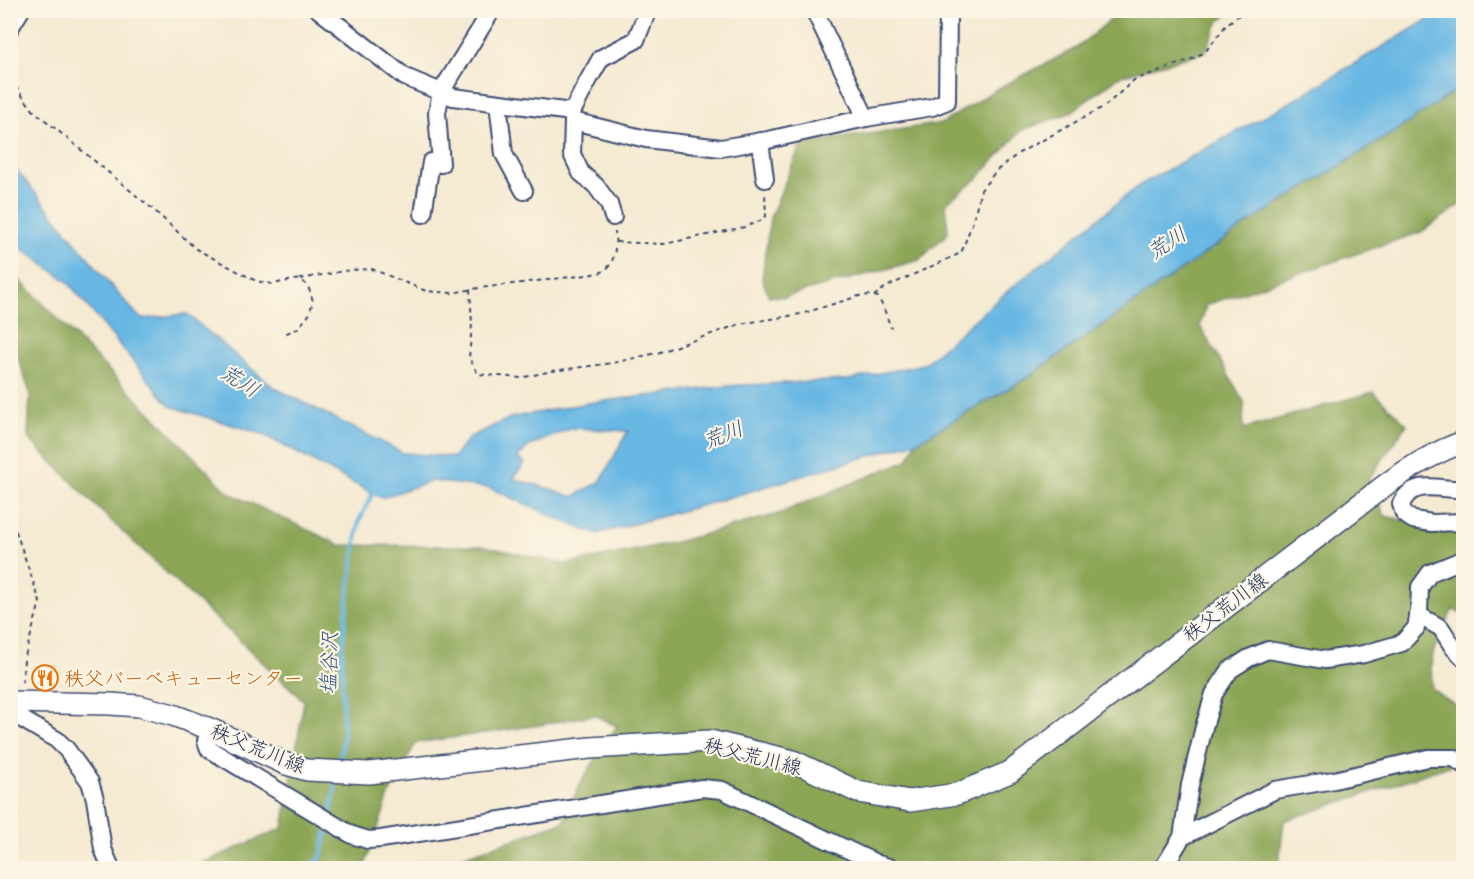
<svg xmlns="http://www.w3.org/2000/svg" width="1474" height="879" font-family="Dekko,'Klee One',sans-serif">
<rect width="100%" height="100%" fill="#fcf5e5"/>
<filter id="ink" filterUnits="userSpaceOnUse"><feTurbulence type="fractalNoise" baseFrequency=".0167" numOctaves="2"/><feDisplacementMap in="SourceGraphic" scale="12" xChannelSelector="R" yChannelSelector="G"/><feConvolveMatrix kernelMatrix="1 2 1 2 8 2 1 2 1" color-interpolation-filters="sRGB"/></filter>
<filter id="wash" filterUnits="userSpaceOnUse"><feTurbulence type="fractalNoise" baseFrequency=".008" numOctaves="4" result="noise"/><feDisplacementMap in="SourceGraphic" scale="24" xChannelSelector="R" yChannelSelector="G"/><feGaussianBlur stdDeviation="1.35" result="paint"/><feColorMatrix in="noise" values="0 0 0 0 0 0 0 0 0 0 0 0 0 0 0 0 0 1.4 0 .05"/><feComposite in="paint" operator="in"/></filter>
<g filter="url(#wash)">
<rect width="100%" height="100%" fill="#f5ead2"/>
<!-- forest -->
<g fill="#8ca657" stroke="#546a5a" stroke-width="1.5">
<path d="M 1127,10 L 1234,11 L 1219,21 L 1205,52 L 1120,76 L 1070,113 L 1022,130 L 977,179 L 946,203 L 948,233 L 919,260 L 784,297 L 769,296 L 762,279 L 770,218 L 801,144 L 943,123 L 995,90 L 1076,48 L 1117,15 Z"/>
<path d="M 1463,85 L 1463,203 L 1421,232 L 1206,305 L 1200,326 L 1244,402 L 1243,429 L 1373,392 L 1407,424 L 1368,480 L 1385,516 L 1463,534 L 1463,615 L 1453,609 L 1434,650 L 1431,663 L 1432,689 L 1463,710 L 1463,768 L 1452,765 L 1284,821 L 1279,863 L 1303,868 L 407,868 L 437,866 L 563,822 L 582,780 L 617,726 L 594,715 L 540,725 L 416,743 L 393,784 L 364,868 L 191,868 L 283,828 L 304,701 L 106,516 L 28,438 L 30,393 L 11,337 L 10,270 L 229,493 L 340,545 L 483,546 L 566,564 L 676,542 L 778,514 L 908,460 L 916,442 L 1024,380 L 1247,224 L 1397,130 Z"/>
</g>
<!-- water -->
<path fill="#69b8e4" stroke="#4274a1" stroke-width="1.5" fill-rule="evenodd" d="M 1442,11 L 1463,11 L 1463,85 L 1397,130 L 1247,224 L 1023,380 L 916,442 L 707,504 L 597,534 L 577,527 L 490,488 L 432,481 L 381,498 L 262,434 L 170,406 L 67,281 L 11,241 L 11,163 L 113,288 L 141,319 L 187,314 L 273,387 L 403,453 L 454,457 L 470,437 L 510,418 L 588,403 L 727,386 L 848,380 L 924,364 L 1010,289 L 1140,185 L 1289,103 ZM 572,428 L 628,431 L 600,482 L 573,497 L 551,489 L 513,479 L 525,463 L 517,458 L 529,446 Z"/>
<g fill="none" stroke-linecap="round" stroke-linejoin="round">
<!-- stream -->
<g stroke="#69b8e4" stroke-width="4">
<path d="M 339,764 L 343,740 L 342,649 L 349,590 L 359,521 L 375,489"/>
<path d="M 330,817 L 337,777"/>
<path d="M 305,868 L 320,859 L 328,827"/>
</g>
</g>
</g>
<g filter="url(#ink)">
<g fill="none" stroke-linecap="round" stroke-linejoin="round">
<!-- minor casing -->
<g stroke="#3c4b6f" stroke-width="20">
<g id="minor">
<path d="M 319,10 L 405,77 L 453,97 L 572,112 L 589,79 L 601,58 L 636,40 L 648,10"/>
<path d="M 814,10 L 866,118"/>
<path d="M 10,28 L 21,10"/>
<path d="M 498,103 L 504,154 L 524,191"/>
<path d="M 572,112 L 573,121 L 646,139 L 721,148 L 768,140 L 866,118 L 932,107 L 947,101 L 948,10"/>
<path d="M 573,121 L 572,154 L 581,173 L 596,186 L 609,204 L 613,217"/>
<path d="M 760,141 L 765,179"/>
<path d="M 423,214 L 431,162 L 441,164 L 437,113 L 441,92 L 492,10"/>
<path d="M 1464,489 C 1441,491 1414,477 1401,504 L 1404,514 L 1413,520 L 1432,523 L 1464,522"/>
<path d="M 1418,615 L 1441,628 L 1453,647 L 1464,658"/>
<path d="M 10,712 L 57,740 L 67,750 L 90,782 L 95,799 L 103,849 L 111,868"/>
<path d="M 210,729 L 206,741 L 209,749 L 352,835 L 368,840 L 381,839 L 702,788 L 722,790 L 878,864 L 892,868"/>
<path d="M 1182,837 L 1275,790 L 1334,780 L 1428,758 L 1454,758 L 1464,765"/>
<path d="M 1163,868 L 1182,837 L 1190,785 L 1204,727 L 1214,694 L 1230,670 L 1249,658 L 1268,650 L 1325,660 L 1364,654 L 1402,643 L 1416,628 L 1419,612 L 1420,587 L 1430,573 L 1464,559"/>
</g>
</g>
<!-- major casing -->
<g stroke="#3c4b6f" stroke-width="24">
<path id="major" d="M 10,702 L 110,704 L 139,706 L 173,715 L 210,729 L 286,764 L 307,770 L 369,773 L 590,748 L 710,741 L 793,761 L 858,792 L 910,801 L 957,794 L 1010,772 L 1388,483 C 1411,467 1436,451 1464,442"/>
</g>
<!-- path -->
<g stroke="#3c4b6f" stroke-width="2" stroke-dasharray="4.5 4.5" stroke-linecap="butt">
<path d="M 10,79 L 33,110 L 155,211 L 196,249 L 256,281 L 272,284 L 300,279 L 308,286 L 313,301 L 309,315 L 297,329 L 284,334"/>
<path d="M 616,242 L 664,244 L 745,227 L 762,220 L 766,216 L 765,194"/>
<path d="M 300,279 L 350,270 L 372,269 L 426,291 L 452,293 L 479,288 L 587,275 C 592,274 597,274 602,272 C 616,265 616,245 615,232"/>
<path d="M 470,289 L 472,324 L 469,358 L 478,374 L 521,378 L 552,371 L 613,363 L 657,353 L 740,324 L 801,314 L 859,296 L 871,295 L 878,297 L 884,309 L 891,328"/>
<path d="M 874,296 L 886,287 L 961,253 L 972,224 L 981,190 L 996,171 L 1019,153 L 1105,106 L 1134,80 L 1192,59 L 1205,52 L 1227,24 L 1246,10"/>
<path d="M 10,514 L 40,602 L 24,660 L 22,685"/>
</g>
<!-- minor -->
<use href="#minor" stroke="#fff" stroke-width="16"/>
<!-- major -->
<use href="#major" stroke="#fff" stroke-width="21"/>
</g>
</g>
<!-- icons -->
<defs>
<g id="restaurant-ring" transform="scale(1.35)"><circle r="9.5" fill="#fcf5e5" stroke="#e8710a" stroke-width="1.5"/><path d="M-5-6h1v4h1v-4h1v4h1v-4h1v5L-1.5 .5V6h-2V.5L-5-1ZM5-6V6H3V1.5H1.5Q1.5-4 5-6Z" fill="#e8710a"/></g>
</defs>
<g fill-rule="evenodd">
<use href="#restaurant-ring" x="45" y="678"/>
</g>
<g text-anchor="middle" stroke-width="4.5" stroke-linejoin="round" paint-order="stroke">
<!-- street labels -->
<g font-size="20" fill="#1b2f5e" stroke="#fcf5e5">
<text transform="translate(1225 607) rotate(-37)" y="7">秩父荒川線</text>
<text transform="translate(258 748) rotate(22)" y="7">秩父荒川線</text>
<text transform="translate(753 756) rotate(14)" y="7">秩父荒川線</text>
</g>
<!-- food labels -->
<g font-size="20" fill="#c56008" stroke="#fcf5e5" text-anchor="start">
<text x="64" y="685">秩父バーベキューセンター</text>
</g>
<!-- water labels -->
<g font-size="21" font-style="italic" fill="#325886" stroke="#fcf5e5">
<text transform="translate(1167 243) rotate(-33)" y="7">荒川</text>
<text transform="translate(240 381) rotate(32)" y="7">荒川</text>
<text transform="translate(723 435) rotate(-22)" y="7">荒川</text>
<text transform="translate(329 663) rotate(-88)" y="7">塩谷沢</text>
</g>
</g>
<!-- margin -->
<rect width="1474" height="879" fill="none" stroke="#fcf5e5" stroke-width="36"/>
</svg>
